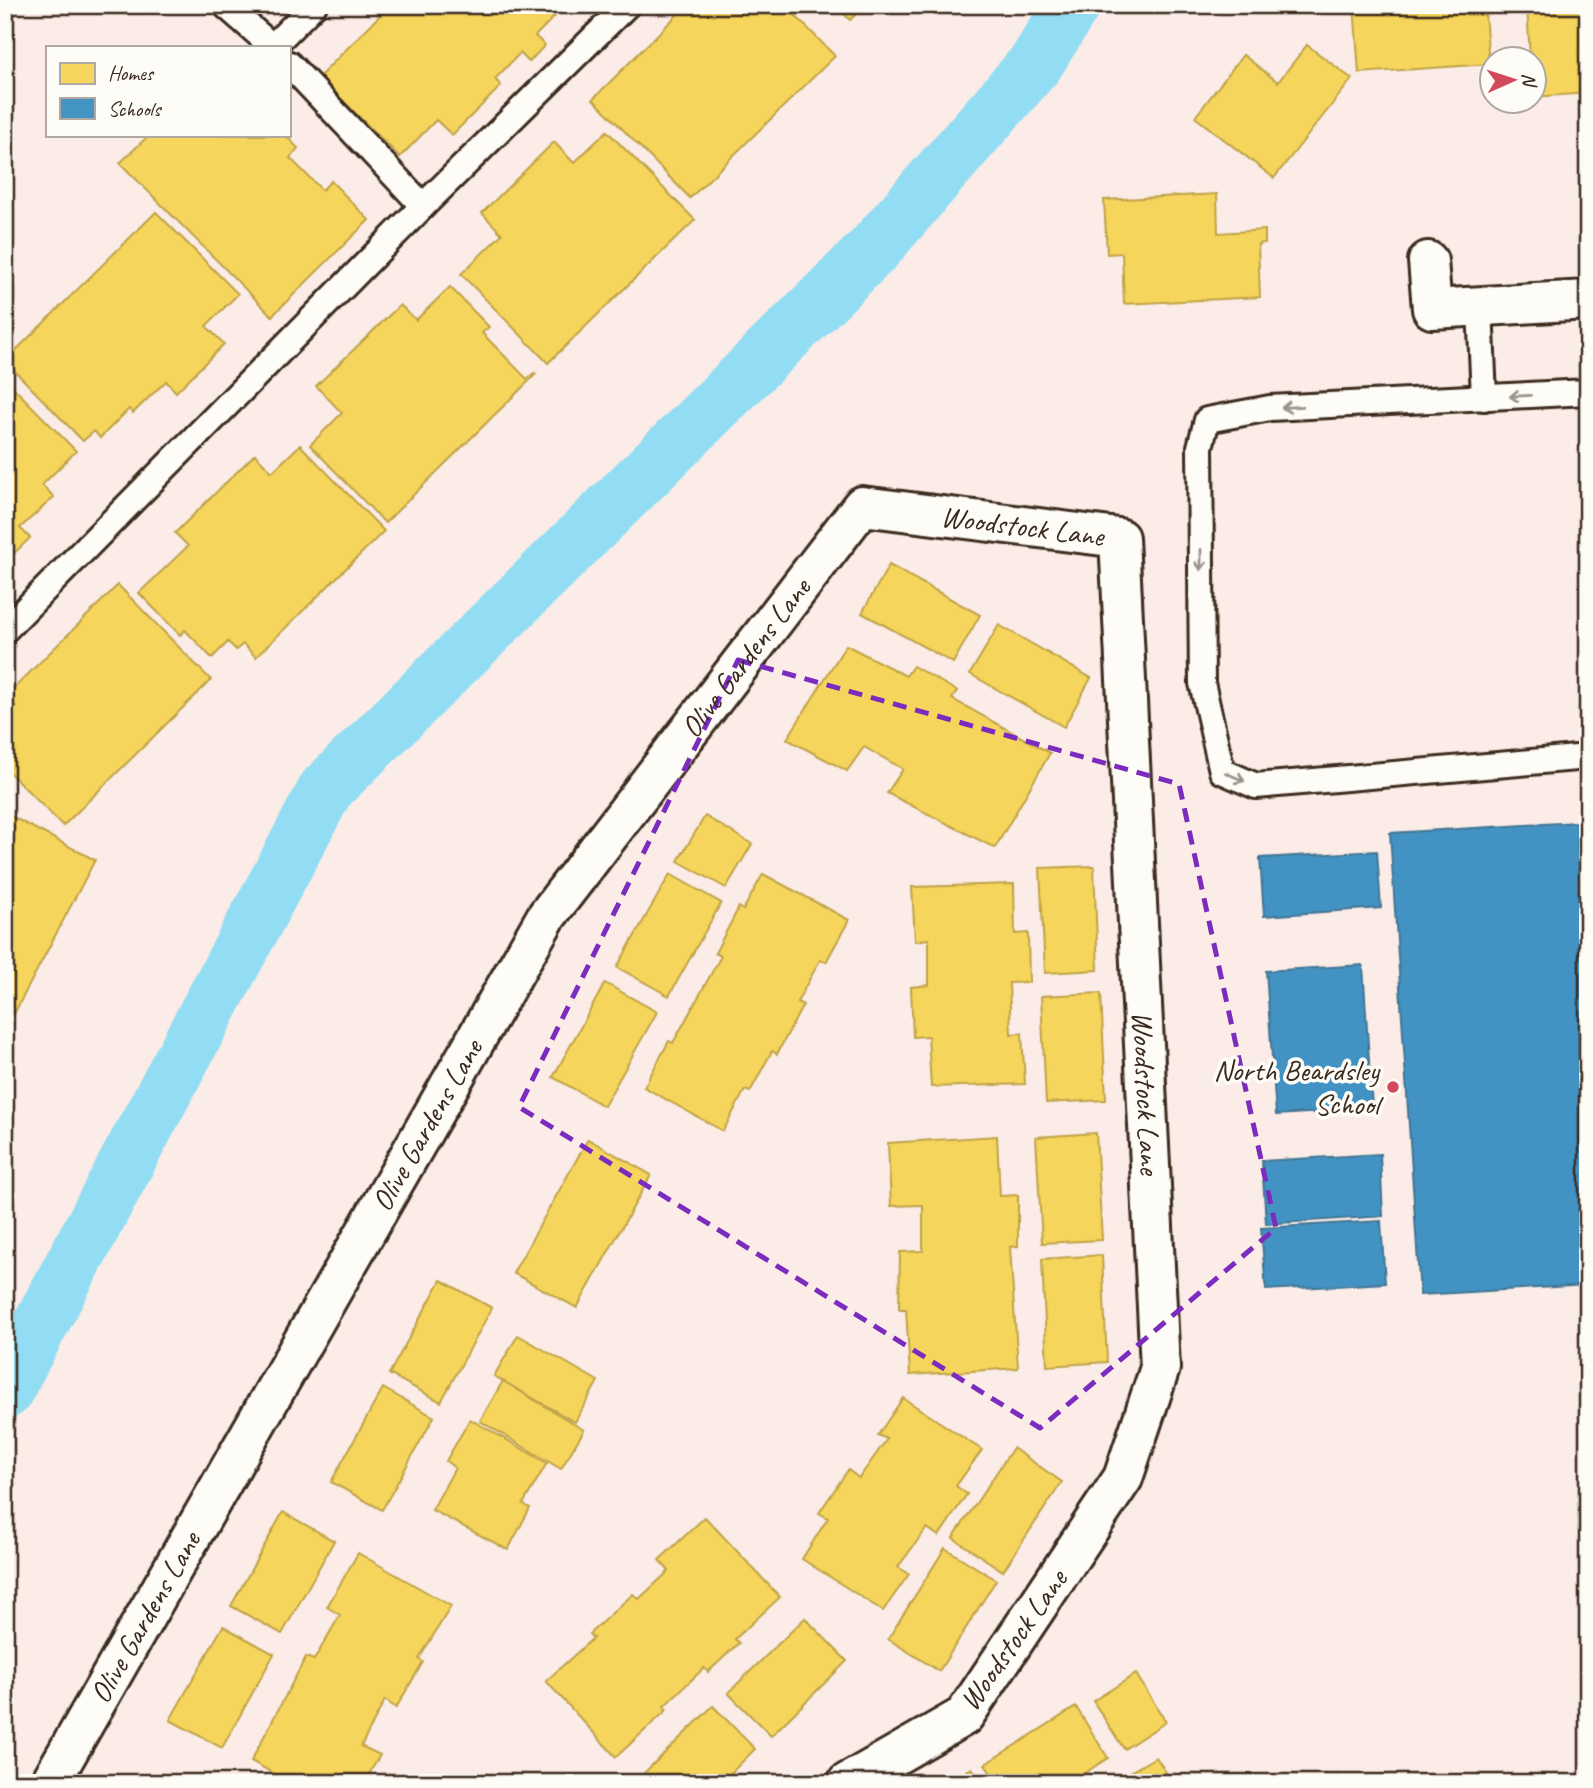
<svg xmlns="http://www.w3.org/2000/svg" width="1593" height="1788" font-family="Caveat,sans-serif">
<rect width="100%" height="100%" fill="#fbece7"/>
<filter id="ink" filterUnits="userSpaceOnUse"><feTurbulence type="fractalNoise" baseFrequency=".0143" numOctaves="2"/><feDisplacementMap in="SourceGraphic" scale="14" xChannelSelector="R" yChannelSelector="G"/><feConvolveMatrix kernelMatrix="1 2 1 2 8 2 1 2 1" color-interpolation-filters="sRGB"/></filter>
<g filter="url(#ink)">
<!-- homes -->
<g fill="#f6d55c" stroke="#bea249" stroke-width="2">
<path d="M 390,5 L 558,5 L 562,9 L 535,36 L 545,45 L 529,62 L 520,53 L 495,79 L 501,86 L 452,135 L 436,120 L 400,157 L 319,77 Z"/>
<path d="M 687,5 L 785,5 L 835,56 L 690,198 L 593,99 Z"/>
<path d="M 836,5 L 865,5 L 850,20 Z"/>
<path d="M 1354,5 L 1493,5 L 1493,13 L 1485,13 L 1489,64 L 1359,73 Z"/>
<path d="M 1527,5 L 1588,5 L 1588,93 L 1534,97 L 1534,60 L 1530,60 Z"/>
<path d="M 1307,45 L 1352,79 L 1274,178 L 1195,117 L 1243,55 L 1278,82 Z"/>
<path d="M 5,64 L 13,236 L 5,236 Z"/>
<path d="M 607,131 L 695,220 L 548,363 L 461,274 L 502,234 L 482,213 L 554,142 L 574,163 Z"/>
<path d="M 149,135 L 285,135 L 298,148 L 290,158 L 322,190 L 331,181 L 369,220 L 272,316 L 120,163 Z"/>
<path d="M 1217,194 L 1218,233 L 1265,230 L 1265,243 L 1258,244 L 1260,297 L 1124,304 L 1122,253 L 1107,254 L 1104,200 Z"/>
<path d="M 156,212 L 238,294 L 206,326 L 224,344 L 176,392 L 166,381 L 133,413 L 129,409 L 100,438 L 94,431 L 83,441 L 5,361 Z"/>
<path d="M 450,287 L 489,327 L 482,333 L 527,379 L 534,373 L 536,374 L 385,523 L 310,445 L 342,413 L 316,386 L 400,305 L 416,320 Z"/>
<path d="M 5,379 L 76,451 L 42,485 L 54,497 L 20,528 L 30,538 L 5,562 Z"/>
<path d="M 300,445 L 384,531 L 256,657 L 243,644 L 236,650 L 228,642 L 212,658 L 185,630 L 180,635 L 139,593 L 188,546 L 175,533 L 255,454 L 272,472 Z"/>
<path d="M 889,565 L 980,615 L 953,663 L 862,613 Z"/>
<path d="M 118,585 L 211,680 L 63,826 L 5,768 L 5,718 L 16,707 L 6,696 Z"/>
<path d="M 999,625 L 1091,678 L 1064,727 L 970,674 Z"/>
<path d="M 846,645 L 906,676 L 913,666 L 957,691 L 952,699 L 1050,753 L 995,848 L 887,793 L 903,769 L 864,747 L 847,771 L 787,739 Z"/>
<path d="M 5,813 L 95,860 L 5,1031 Z"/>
<path d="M 705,816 L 752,844 L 726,888 L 678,861 Z"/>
<path d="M 1094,866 L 1098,970 L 1045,973 L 1040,868 Z"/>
<path d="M 670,874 L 721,903 L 669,996 L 617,967 Z"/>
<path d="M 763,874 L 849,920 L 826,962 L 820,960 L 797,1002 L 803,1005 L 777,1054 L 772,1051 L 750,1092 L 745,1090 L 723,1131 L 644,1087 L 669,1041 L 673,1043 L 721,956 L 715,953 L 739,907 L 743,910 Z"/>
<path d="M 1014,884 L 1015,934 L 1028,933 L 1029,982 L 1009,983 L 1011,1034 L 1022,1033 L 1025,1084 L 931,1087 L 928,1036 L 913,1037 L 911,987 L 929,985 L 929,939 L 915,941 L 912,887 Z"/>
<path d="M 605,983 L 657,1012 L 604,1106 L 553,1077 Z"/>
<path d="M 1101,993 L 1106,1100 L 1046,1103 L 1041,996 Z"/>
<path d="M 1096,1133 L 1102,1240 L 1042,1243 L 1036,1137 Z"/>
<path d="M 997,1136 L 1000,1196 L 1018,1195 L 1018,1246 L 1010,1247 L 1018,1368 L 910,1375 L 906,1309 L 899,1309 L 900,1252 L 923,1251 L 923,1205 L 891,1206 L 888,1143 Z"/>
<path d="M 588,1139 L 651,1175 L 577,1308 L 513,1273 Z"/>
<path d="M 1102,1255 L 1107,1362 L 1047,1366 L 1042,1259 Z"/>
<path d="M 441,1280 L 492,1308 L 441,1402 L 389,1374 Z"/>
<path d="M 518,1335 L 598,1381 L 575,1422 L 494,1376 Z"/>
<path d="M 503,1381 L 584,1430 L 561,1469 L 480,1421 Z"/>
<path d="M 383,1388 L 434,1417 L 382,1510 L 331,1482 Z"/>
<path d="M 903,1398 L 982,1450 L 956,1486 L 967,1494 L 939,1536 L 927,1528 L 898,1567 L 909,1574 L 883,1611 L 802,1559 L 828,1518 L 819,1513 L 848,1470 L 859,1478 L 887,1439 L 878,1435 Z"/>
<path d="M 470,1419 L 547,1463 L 523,1504 L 530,1508 L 508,1550 L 432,1510 L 455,1468 L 446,1461 Z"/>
<path d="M 1013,1448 L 1062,1482 L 1003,1571 L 953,1538 Z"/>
<path d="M 283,1512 L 334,1541 L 282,1634 L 231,1606 Z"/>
<path d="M 705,1517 L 780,1597 L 735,1639 L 739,1643 L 708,1672 L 704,1668 L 664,1706 L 667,1710 L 616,1757 L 546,1681 L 593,1638 L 589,1634 L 633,1594 L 639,1599 L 669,1571 L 659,1560 Z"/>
<path d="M 945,1548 L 996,1580 L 939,1671 L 888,1639 Z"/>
<path d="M 358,1553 L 451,1606 L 419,1659 L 423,1662 L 396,1708 L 385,1700 L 361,1746 L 380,1755 L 364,1783 L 291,1783 L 251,1761 L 306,1657 L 314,1660 L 340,1615 L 327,1607 Z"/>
<path d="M 805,1618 L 847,1661 L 771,1736 L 728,1693 Z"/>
<path d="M 223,1626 L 274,1654 L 222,1748 L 170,1720 Z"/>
<path d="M 1136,1674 L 1166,1722 L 1124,1749 L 1093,1701 Z"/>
<path d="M 713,1706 L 755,1749 L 721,1783 L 639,1783 L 637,1780 Z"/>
<path d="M 1076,1707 L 1108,1758 L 1069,1783 L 997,1783 L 985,1764 Z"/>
<path d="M 1156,1757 L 1173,1783 L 1111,1783 Z"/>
<path d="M 972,1768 L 981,1783 L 948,1783 Z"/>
</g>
<!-- schools -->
<g fill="#4393c3" stroke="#417492" stroke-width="2">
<path d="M 1577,822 L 1588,993 L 1588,1285 L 1420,1295 L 1390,833 Z"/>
<path d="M 1377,851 L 1381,908 L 1264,916 L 1260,858 Z"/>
<path d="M 1363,965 L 1372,1109 L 1276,1115 L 1266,971 Z"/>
<path d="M 1380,1154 L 1383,1216 L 1266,1224 L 1262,1161 Z"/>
<path d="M 1381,1221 L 1385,1283 L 1266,1290 L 1261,1228 Z"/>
</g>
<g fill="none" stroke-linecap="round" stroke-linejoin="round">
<!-- canal -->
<path stroke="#92ddf3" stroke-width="56" d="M 5,1391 L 326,789 L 873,250 L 1036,63 L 1072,5"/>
<!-- lane casing -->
<g stroke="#3b2a1e" stroke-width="30">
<g id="lane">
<path d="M 225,5 L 273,47"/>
<path d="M 272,47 L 314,5"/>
<path d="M 289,64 L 423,206"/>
<path d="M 1480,307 L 1484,398"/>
<path d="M 1588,392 L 1270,408 L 1207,420 L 1200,447 L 1202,683 L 1222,771 L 1256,786 L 1588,757"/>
<path d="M 5,630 L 423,206 L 627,5"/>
</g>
</g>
<!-- street casing -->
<g stroke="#3b2a1e" stroke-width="44">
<g id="street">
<path d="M 1428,261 L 1432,309 L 1588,300"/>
<path id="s1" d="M 50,1783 L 546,917 L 862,506 L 1119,538 L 1160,1368 L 1123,1478 L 964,1716 L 847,1783"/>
</g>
</g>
<!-- lane -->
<use href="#lane" stroke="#fdfcf7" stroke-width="24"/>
<!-- street -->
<use href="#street" stroke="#fdfcf7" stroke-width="38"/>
</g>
<!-- one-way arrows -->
<defs><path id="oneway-shaft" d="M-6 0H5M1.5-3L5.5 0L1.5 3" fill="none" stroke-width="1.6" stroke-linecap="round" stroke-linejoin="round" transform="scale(1.75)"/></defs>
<g stroke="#9c938a">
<use href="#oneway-shaft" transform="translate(1520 396) rotate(177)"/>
<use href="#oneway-shaft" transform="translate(1292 407) rotate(177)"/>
<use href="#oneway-shaft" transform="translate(1201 560) rotate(90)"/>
<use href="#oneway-shaft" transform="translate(1235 777) rotate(24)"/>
</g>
</g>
<!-- marked area -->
<path fill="none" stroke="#7b2cbf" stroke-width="5" stroke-dasharray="14 9" stroke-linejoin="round" d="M 738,660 L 1179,784 L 1276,1228 L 1040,1428 L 519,1107 Z"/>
<!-- markers -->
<circle fill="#d1495b" stroke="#fdfcf7" stroke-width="2.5" cx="1393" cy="1087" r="7"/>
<g text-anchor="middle" stroke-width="7" stroke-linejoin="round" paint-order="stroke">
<!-- street labels -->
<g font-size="30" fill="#3b2a1e" stroke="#fdfcf7">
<text dy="10" stroke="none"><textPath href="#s1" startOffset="1678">Woodstock Lane</textPath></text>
<text dy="10" stroke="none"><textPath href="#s1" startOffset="1325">Olive Gardens Lane</textPath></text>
<text dy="10" stroke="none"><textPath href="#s1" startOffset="2331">Woodstock Lane</textPath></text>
<text dy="10" stroke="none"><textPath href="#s1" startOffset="758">Olive Gardens Lane</textPath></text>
<text dy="10" stroke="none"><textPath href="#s1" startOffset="191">Olive Gardens Lane</textPath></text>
<text transform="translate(1013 1640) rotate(-55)" y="10">Woodstock Lane</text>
</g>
<!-- poi labels -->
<g font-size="30" fill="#3b2a1e" stroke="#fdfcf7" text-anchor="end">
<text x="1379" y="1080">North Beardsley<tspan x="1379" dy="34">School</tspan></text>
</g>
</g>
<!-- margin -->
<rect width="1593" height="1788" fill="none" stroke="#fdfcf7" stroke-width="28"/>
<rect x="14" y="14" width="1565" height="1760" fill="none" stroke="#3b2a1e" stroke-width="2.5" filter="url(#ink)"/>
<!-- legend -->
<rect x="46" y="46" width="245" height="91" fill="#fdfcf7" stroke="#afa8a0" stroke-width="2"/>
<rect x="60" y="63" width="35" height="21" fill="#f6d55c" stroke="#afa8a0" stroke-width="2"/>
<text x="108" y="80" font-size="21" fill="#3b2a1e">Homes</text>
<rect x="60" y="98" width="35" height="21" fill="#4393c3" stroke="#afa8a0" stroke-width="2"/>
<text x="108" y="116" font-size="21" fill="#3b2a1e">Schools</text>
<!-- north arrow -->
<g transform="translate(1513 80) rotate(87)"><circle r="33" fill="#fdfcf7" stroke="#afa8a0" stroke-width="2"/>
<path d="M0-5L12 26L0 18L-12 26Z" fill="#d1495b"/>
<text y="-10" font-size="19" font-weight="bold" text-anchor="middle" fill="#3b2a1e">N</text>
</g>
</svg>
